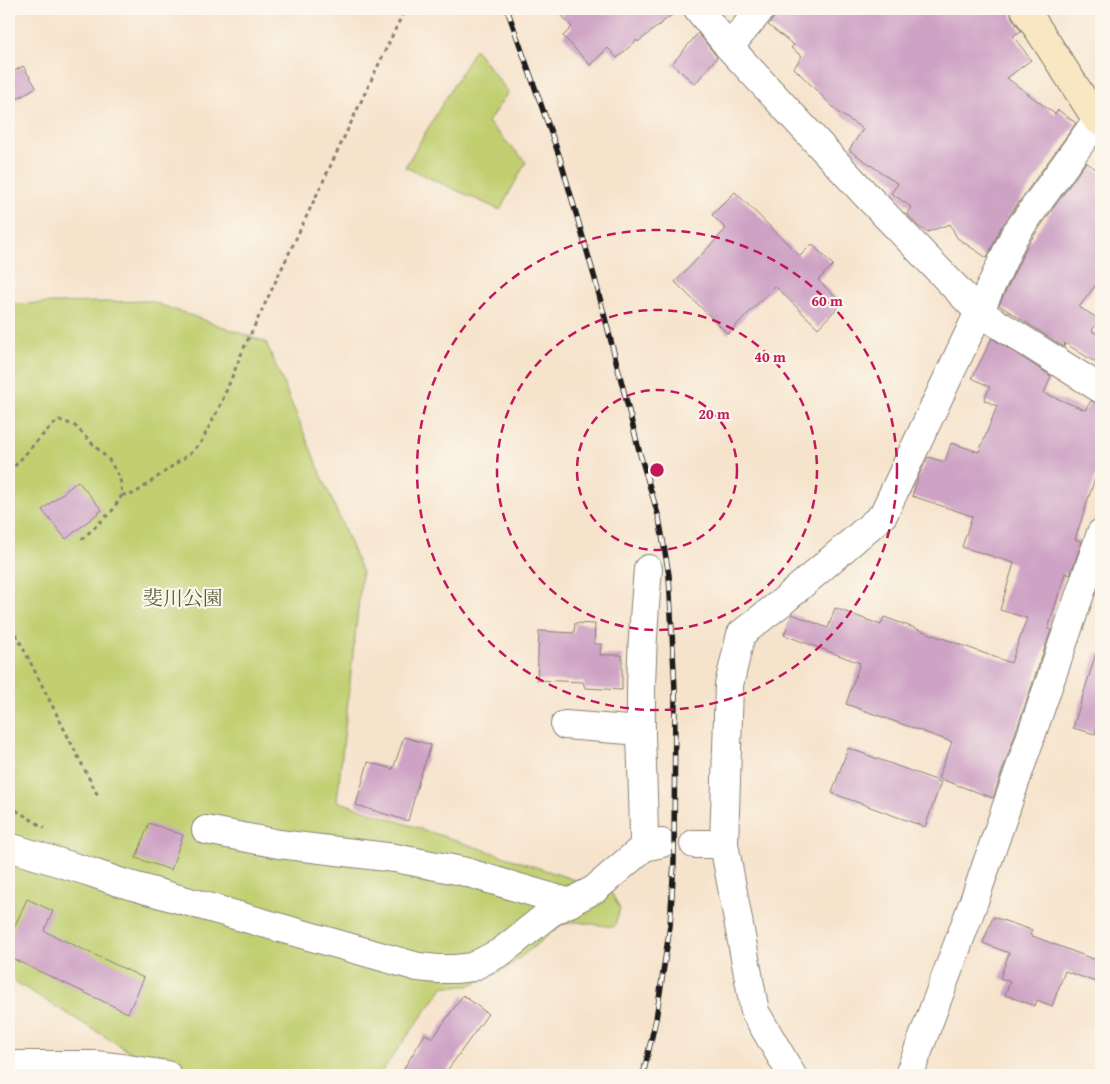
<svg xmlns="http://www.w3.org/2000/svg" width="1110" height="1084" font-family="'Gentium Book Plus','Noto Serif JP',serif">
<rect width="100%" height="100%" fill="#fbf7ec"/>
<filter id="ink" filterUnits="userSpaceOnUse"><feTurbulence type="fractalNoise" baseFrequency=".02" numOctaves="2"/><feDisplacementMap in="SourceGraphic" scale="10" xChannelSelector="R" yChannelSelector="G"/><feConvolveMatrix kernelMatrix="1 2 1 2 8 2 1 2 1" color-interpolation-filters="sRGB"/></filter>
<filter id="wash" filterUnits="userSpaceOnUse"><feTurbulence type="fractalNoise" baseFrequency=".0096" numOctaves="4" result="noise"/><feDisplacementMap in="SourceGraphic" scale="20" xChannelSelector="R" yChannelSelector="G"/><feGaussianBlur stdDeviation="1.12" result="paint"/><feColorMatrix in="noise" values="0 0 0 0 0 0 0 0 0 0 0 0 0 0 0 0 0 1.4 0 .05"/><feComposite in="paint" operator="in"/></filter>
<g filter="url(#wash)">
<rect width="100%" height="100%" fill="#f6e3cc"/>
<!-- green -->
<g fill="#c1cf71" stroke="#6e7646">
<path d="M 475,49 L 508,92 L 488,122 L 526,162 L 500,210 L 405,167 Z"/>
<path d="M 150,301 L 266,342 L 362,572 L 337,801 L 611,892 L 620,909 L 614,927 L 577,922 L 562,924 L 507,968 L 469,986 L 444,986 L 379,1075 L 168,1075 L 9,978 L 9,304 Z"/>
</g>
<g id="blocks">
<!-- building -->
<g fill="#cea2c5">
<path d="M 556,9 L 679,9 L 638,42 L 637,40 L 617,58 L 608,48 L 590,65 L 563,36 L 572,27 Z"/>
<path d="M 776,9 L 1010,9 L 1012,18 L 1021,31 L 1013,36 L 1031,60 L 1007,78 L 1055,114 L 1058,110 L 1076,123 L 1001,227 L 987,258 L 957,238 L 950,224 L 927,232 L 918,226 L 907,214 L 911,207 L 891,193 L 898,184 L 849,150 L 863,129 L 839,113 L 794,68 L 802,56 L 791,48 L 794,45 L 768,25 L 773,19 L 776,12 Z"/>
<path d="M 698,33 L 717,57 L 695,84 L 672,64 Z"/>
<path d="M 23,66 L 36,87 L 9,104 L 9,74 Z"/>
<path d="M 1086,162 L 1101,173 L 1101,278 L 1079,307 L 1099,319 L 1092,331 L 1101,336 L 1101,366 L 1065,343 L 1064,347 L 999,305 L 1028,244 Z"/>
<path d="M 735,192 L 800,256 L 812,244 L 833,265 L 818,280 L 842,303 L 818,328 L 775,286 L 728,334 L 675,282 L 726,229 L 712,215 Z"/>
<path d="M 992,338 L 1051,376 L 1044,393 L 1085,410 L 1091,401 L 1101,404 L 1101,460 L 1075,539 L 1082,542 L 1070,575 L 1065,573 L 1048,629 L 1051,630 L 993,798 L 938,778 L 952,742 L 846,704 L 860,663 L 784,635 L 792,614 L 828,628 L 835,608 L 881,625 L 884,617 L 1011,663 L 1027,618 L 1000,610 L 1014,563 L 962,547 L 972,516 L 912,496 L 919,475 L 928,457 L 945,462 L 951,443 L 979,452 L 997,406 L 984,400 L 990,387 L 972,378 Z"/>
<path d="M 78,481 L 102,510 L 66,539 L 42,510 Z"/>
<path d="M 575,623 L 595,624 L 594,644 L 601,644 L 600,655 L 622,655 L 622,690 L 585,688 L 583,682 L 537,680 L 539,631 L 574,633 Z"/>
<path d="M 1096,653 L 1101,653 L 1101,714 L 1095,734 L 1073,728 Z"/>
<path d="M 404,737 L 431,745 L 420,777 L 408,821 L 356,805 L 368,762 L 393,769 Z"/>
<path d="M 848,748 L 941,782 L 925,827 L 832,793 Z"/>
<path d="M 149,823 L 183,835 L 171,870 L 136,858 Z"/>
<path d="M 27,899 L 53,911 L 44,931 L 144,978 L 128,1013 L 9,957 L 9,939 Z"/>
<path d="M 993,917 L 1032,930 L 1030,935 L 1101,962 L 1101,984 L 1065,971 L 1052,1006 L 1037,1000 L 1035,1006 L 1005,995 L 1010,982 L 1000,978 L 1009,953 L 983,943 Z"/>
<path d="M 463,995 L 488,1014 L 444,1075 L 400,1075 L 425,1034 L 433,1038 Z"/>
</g>
</g>
</g>
<g filter="url(#ink)">
<use href="#blocks" fill-opacity="0" stroke="#898074" stroke-width="1"/>
<g fill="none" stroke-linecap="round" stroke-linejoin="round">
<!-- minor casing -->
<g stroke="#898074" stroke-width="30">
<g id="minor">
<path d="M 698,9 L 729,47 L 866,195 L 979,312 L 1101,389"/>
<path d="M 729,47 L 761,9"/>
<path d="M 565,725 L 641,731"/>
<path d="M 206,830 L 279,844 L 395,858 L 462,871 L 570,903"/>
<path d="M 694,844 L 724,844"/>
<path d="M 644,847 C 644,809 642,771 641,733 C 640,678 643,623 648,569"/>
<path d="M 418,967 L 438,969 L 456,969 L 472,967 L 501,952 L 550,913 L 595,889 L 644,847 L 662,843"/>
<path d="M 9,1065 L 95,1065 L 122,1068 L 167,1075"/>
<path d="M 792,1075 L 755,1012 L 724,844 L 729,685 L 741,634 L 782,602 L 883,515 L 979,312 L 1014,236 L 1097,120 L 1101,126"/>
<path d="M 909,1075 L 974,901 L 1101,533"/>
</g>
</g>
<!-- tertiary casing -->
<g stroke="#898074" stroke-width="30">
<path id="tertiary" d="M 9,847 L 90,872 L 119,882 L 418,967"/>
</g>
<!-- secondary casing -->
<g stroke="#898074" stroke-width="30">
<path id="secondary" d="M 1025,9 L 1097,120 L 1101,117"/>
</g>
<!-- path -->
<g stroke="#898074" stroke-width="3" stroke-dasharray="4 4" stroke-linecap="butt">
<path d="M 9,472 C 26,455 40,435 59,420 L 74,425 L 109,460 L 120,478 L 122,495 L 112,511 L 80,541"/>
<path d="M 122,495 L 134,494 L 189,454 L 200,444 L 220,406 L 243,350 L 405,9"/>
<path d="M 16,634 L 99,798"/>
<path d="M 9,806 L 45,828"/>
</g>
<!-- minor -->
<use href="#minor" stroke="#fff" stroke-width="28"/>
<!-- tertiary -->
<use href="#tertiary" stroke="#fff" stroke-width="28"/>
<!-- secondary -->
<use href="#secondary" stroke="#f9e7c3" stroke-width="28"/>
<!-- rail casing -->
<g stroke="#1c1c1c" stroke-width="5.5">
<path id="rail" d="M 507,9 L 560,158 L 595,279 L 640,454 L 659,518 L 669,575 L 675,690 L 674,862 L 670,926 L 656,1019 L 643,1075"/>
</g>
<!-- rail -->
<use href="#rail" stroke="#fbf7ec" stroke-width="4" stroke-dasharray="11" stroke-linecap="butt"/>
</g>
</g>
<!-- distance rings -->
<g fill="none" stroke="#c2185b" stroke-width="2.5" stroke-dasharray="9 6">
<circle cx="657" cy="470" r="80"/>
<circle cx="657" cy="470" r="160"/>
<circle cx="657" cy="470" r="240"/>
</g>
<g text-anchor="middle" stroke-width="4.5" stroke-linejoin="round" paint-order="stroke">
<!-- park labels -->
<g font-size="20" fill="#565b3a" stroke="#fbf7ec">
<text x="183" y="605">斐川公園</text>
</g>
</g>
<circle cx="657" cy="470" r="8" fill="#c2185b" stroke="#fbf7ec" stroke-width="2.5"/>
<g font-size="15" text-anchor="middle" font-weight="bold" fill="#c2185b" stroke="#fbf7ec" stroke-width="4.5" stroke-linejoin="round" paint-order="stroke">
<text x="827" y="306">60 m</text>
<text x="770" y="362">40 m</text>
<text x="714" y="419">20 m</text>
</g>
<!-- margin -->
<rect width="1110" height="1084" fill="none" stroke="#fbf7ec" stroke-width="30"/>
</svg>
